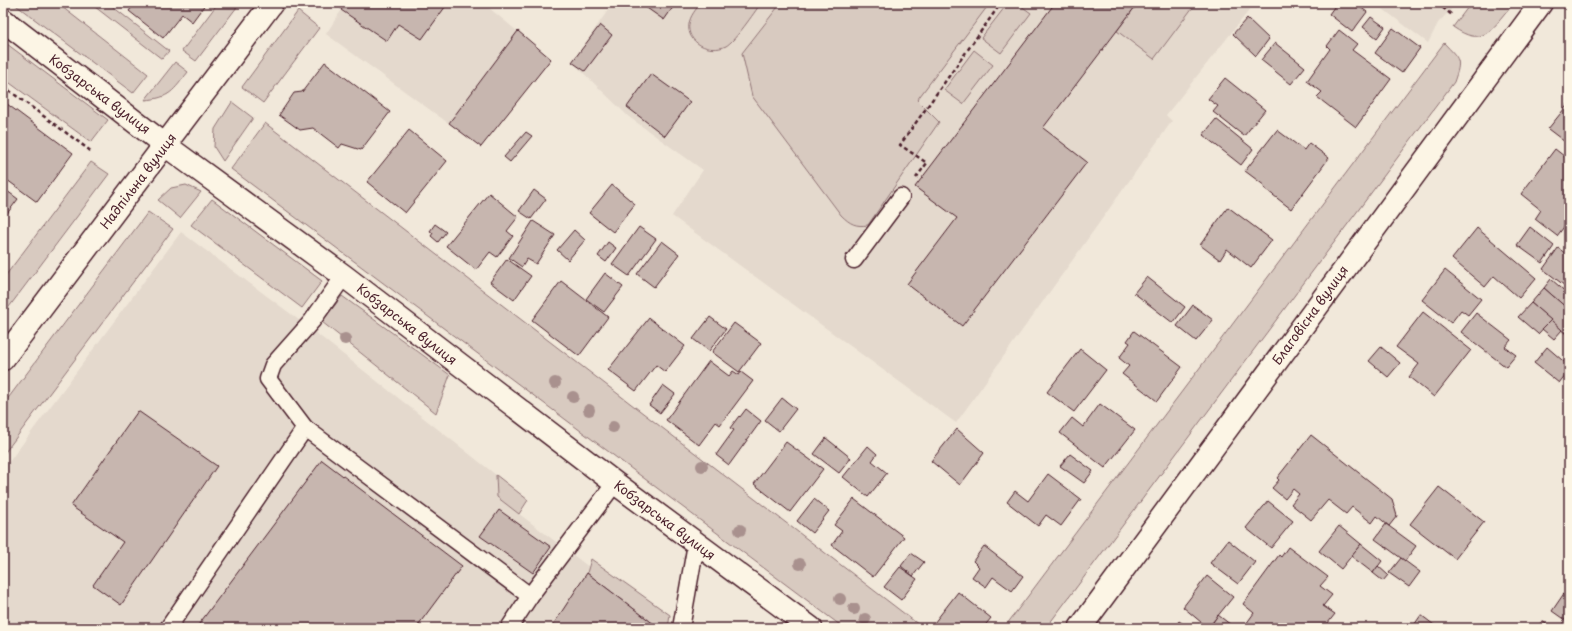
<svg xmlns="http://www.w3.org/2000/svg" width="1572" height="631" font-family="'Playpen Sans',sans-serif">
<rect width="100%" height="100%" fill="#f1e8da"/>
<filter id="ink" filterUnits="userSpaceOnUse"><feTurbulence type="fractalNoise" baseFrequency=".025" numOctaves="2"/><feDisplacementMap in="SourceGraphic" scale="8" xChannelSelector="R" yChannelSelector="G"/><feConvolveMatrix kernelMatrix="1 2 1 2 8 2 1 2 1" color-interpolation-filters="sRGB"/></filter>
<g filter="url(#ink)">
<!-- built -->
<g fill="#e4d9cd">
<path d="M 346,3 L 483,3 L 551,59 L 481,147 L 326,34 Z"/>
<path d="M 613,3 L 1255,3 L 1166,115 L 1172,121 L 956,423 L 672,216 L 703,170 L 629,117 L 572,62 Z"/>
<path d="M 1375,3 L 1457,3 L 1438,23 L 1428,43 Z"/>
<path d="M 181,232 L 307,326 L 496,475 L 497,497 L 644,609 L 664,628 L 3,628 L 3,470 Z"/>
</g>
<!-- green -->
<g fill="#d8cac0" stroke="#917476">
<path d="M 13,3 L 57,3 L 148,74 L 133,93 Z"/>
<path d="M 90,3 L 108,3 L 169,51 L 162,59 Z"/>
<path d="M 218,3 L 240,3 L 196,61 L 182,51 Z"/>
<path d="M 701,3 L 761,3 C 754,13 735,41 726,46 C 710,54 686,43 689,24 C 690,16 696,9 701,3 Z"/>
<path d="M 781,3 L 990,3 L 917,100 L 939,122 L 868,225 C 856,227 850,224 841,215 L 752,96 L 742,53 Z"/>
<path d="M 1008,3 L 1017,3 L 1031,13 L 1001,53 L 981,38 Z"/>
<path d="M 1138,3 L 1196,3 L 1154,59 L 1117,31 Z"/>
<path d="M 1471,3 L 1511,3 L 1510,8 C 1491,30 1483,48 1453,27 Z"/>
<path d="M 298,11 L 319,28 L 263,103 L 242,87 Z"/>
<path d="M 3,41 L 108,120 L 91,142 L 3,78 Z"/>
<path d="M 1444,43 C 1460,60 1462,59 1454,82 L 1046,628 L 1004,628 Z"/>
<path d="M 974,50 L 993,65 L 963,104 L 944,90 Z"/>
<path d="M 175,62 L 188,72 C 173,91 170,98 145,100 Z"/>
<path d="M 232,102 L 253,118 L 223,161 L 214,147 L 215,129 Z"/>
<path d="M 265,123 L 923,628 L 844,628 L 231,169 Z"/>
<path d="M 91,162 L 109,174 L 3,315 L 3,279 Z"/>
<path d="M 186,185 L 201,192 L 180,218 L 158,200 L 171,188 Z"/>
<path d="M 212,199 L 322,281 L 302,308 L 191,225 Z"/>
<path d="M 148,212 L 173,229 L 3,455 L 3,405 Z"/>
<path d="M 342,296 L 450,375 L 436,413 L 322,322 Z"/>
<path d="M 496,475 L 528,500 L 519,514 L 497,497 Z"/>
<path d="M 591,559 L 670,615 L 668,628 L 659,628 L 587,573 Z"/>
</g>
<!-- building -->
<g fill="#c7b6af" stroke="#4a1f2b">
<path d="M 135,3 L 206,3 L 192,22 L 182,14 L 163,38 L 129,11 Z"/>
<path d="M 346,3 L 448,3 L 422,39 L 398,24 L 387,41 L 341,10 Z"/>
<path d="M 646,3 L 676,3 L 664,20 L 644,6 Z"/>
<path d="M 1055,3 L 1138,3 L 1043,128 L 1087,162 L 962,326 L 907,284 L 957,218 L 915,187 Z"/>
<path d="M 1337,3 L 1355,3 L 1367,12 L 1352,32 L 1329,14 Z"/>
<path d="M 1371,17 L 1385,27 L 1377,38 L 1363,27 Z"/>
<path d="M 1247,18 L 1269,39 L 1256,56 L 1233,34 Z"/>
<path d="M 600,25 L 612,35 L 585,71 L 572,62 Z"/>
<path d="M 1393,28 L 1420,48 L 1402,73 L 1375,53 Z"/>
<path d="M 1339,30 L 1357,44 L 1352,50 L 1391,79 L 1356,127 L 1317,97 L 1322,92 L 1307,81 L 1330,49 L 1327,46 Z"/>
<path d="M 518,31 L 551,59 L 481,147 L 449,123 Z"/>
<path d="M 1275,43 L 1305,67 L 1291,84 L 1261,60 Z"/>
<path d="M 325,62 L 390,112 L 361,150 L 342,144 L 339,148 L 313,128 L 300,130 L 279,115 L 294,93 L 302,92 Z"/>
<path d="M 651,74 L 690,102 L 665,136 L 627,107 Z"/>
<path d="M 1225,78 L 1265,110 L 1244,136 L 1213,112 L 1218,106 L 1208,99 Z"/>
<path d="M 3,101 L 73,153 L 37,202 L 3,177 Z"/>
<path d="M 1569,103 L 1569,145 L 1548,129 Z"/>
<path d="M 1216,119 L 1253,149 L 1241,165 L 1203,135 Z"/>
<path d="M 409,130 L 447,161 L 405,213 L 367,182 Z"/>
<path d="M 1277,130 L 1304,150 L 1309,143 L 1329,158 L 1291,209 L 1264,188 L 1265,186 L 1245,171 Z"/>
<path d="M 526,132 L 532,136 L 510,162 L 504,157 Z"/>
<path d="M 1555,149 L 1569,160 L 1569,225 L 1567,223 L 1557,236 L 1535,219 L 1541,210 L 1521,194 Z"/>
<path d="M 612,185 L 635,204 L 613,232 L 589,213 Z"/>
<path d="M 3,188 L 18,199 L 3,219 Z"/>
<path d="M 534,190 L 546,199 L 531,219 L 519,211 Z"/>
<path d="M 489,193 L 518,217 L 507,231 L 513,236 L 497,257 L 490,252 L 476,270 L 446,246 Z"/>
<path d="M 1228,207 L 1272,240 L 1251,268 L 1227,249 L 1220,260 L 1200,245 Z"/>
<path d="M 533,221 L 555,235 L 536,264 L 527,259 L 522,267 L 509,258 Z"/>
<path d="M 435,224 L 446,232 L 438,242 L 431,236 L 433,233 L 430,231 Z"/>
<path d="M 639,227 L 656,239 L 629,276 L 612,264 Z"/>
<path d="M 1530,227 L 1554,246 L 1542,263 L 1517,245 Z"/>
<path d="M 1477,228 L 1536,278 L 1519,298 L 1494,276 L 1485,287 L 1452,259 Z"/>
<path d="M 574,230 L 585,240 L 568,260 L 557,250 Z"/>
<path d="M 662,241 L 679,254 L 654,287 L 637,274 Z"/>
<path d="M 608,242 L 616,248 L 606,262 L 598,256 Z"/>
<path d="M 1558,248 L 1569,256 L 1569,289 L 1543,269 Z"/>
<path d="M 507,259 L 531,276 L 514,300 L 490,282 Z"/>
<path d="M 1445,270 L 1481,299 L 1468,315 L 1461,310 L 1451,323 L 1422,300 Z"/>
<path d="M 605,273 L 623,287 L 604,312 L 586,299 Z"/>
<path d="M 1147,277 L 1185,307 L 1173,323 L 1134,293 Z"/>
<path d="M 1551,279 L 1569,295 L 1569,310 L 1544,288 Z"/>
<path d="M 561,281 L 608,317 L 579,356 L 532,320 Z"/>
<path d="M 1544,288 L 1569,310 L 1569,331 L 1566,334 L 1531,303 Z"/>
<path d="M 1531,303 L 1551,320 L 1538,334 L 1518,317 Z"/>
<path d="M 1193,305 L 1213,320 L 1196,341 L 1177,326 Z"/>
<path d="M 1423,312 L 1471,350 L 1434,397 L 1409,377 L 1419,364 L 1396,347 Z"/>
<path d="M 1476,313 L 1511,340 L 1505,347 L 1516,355 L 1506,367 L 1461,332 Z"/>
<path d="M 710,317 L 726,329 L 709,351 L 693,339 Z"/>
<path d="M 649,318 L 685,346 L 665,372 L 656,365 L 636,391 L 608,370 Z"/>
<path d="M 1551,320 L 1562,330 L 1554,339 L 1542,329 Z"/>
<path d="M 734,323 L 761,343 L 739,372 L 712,352 Z"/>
<path d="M 1134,331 L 1182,367 L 1157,401 L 1122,374 L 1129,366 L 1119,358 L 1130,343 L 1127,341 Z"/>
<path d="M 1381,347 L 1400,363 L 1388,377 L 1369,361 Z"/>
<path d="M 1547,347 L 1569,366 L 1569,370 L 1559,383 L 1534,363 Z"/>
<path d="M 1080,349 L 1106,370 L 1074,412 L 1047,392 Z"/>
<path d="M 709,361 L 729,376 L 733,371 L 739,375 L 741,372 L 753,381 L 720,425 L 716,422 L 699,445 L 666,420 Z"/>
<path d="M 663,385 L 675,394 L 660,413 L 649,405 Z"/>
<path d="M 782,398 L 796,409 L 779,431 L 765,420 Z"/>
<path d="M 1100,404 L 1135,430 L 1105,468 L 1060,433 L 1072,418 L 1083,427 Z"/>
<path d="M 746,409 L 761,421 L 729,465 L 716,455 L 734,430 L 730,428 L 739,416 L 740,417 Z"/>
<path d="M 138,411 L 217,466 L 121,605 L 93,585 L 123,542 L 71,506 Z"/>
<path d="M 957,429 L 984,453 L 960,485 L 931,461 Z"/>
<path d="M 1311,435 L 1392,499 L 1397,516 L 1389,526 L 1377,516 L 1372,523 L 1352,507 L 1346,514 L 1328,500 L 1311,520 L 1291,504 L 1299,494 L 1293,489 L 1285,499 L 1272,488 L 1279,480 L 1277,478 Z"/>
<path d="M 826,438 L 851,458 L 839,473 L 814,454 Z"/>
<path d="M 786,442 L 823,469 L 790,512 L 754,484 Z"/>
<path d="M 868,446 L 877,454 L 872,461 L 887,473 L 868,497 L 843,477 Z"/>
<path d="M 1070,454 L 1093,471 L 1084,483 L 1060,466 Z"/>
<path d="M 322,460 L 462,566 L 416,628 L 196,628 Z"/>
<path d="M 1048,474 L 1081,499 L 1061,526 L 1046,515 L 1038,526 L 1007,502 L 1015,491 L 1028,501 Z"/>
<path d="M 1439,487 L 1484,522 L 1455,559 L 1410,524 Z"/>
<path d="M 814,499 L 829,511 L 812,533 L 797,521 Z"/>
<path d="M 854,499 L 904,537 L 873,577 L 832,545 L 842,531 L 834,525 Z"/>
<path d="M 1268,501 L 1293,521 L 1271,548 L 1246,528 Z"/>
<path d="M 499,510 L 551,547 L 533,573 L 480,536 Z"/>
<path d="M 1386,524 L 1416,546 L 1405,561 L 1375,539 Z"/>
<path d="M 1339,526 L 1361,544 L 1341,569 L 1319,551 Z"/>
<path d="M 1228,540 L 1255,562 L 1238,584 L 1210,563 Z"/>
<path d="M 1361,544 L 1382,561 L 1373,573 L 1351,556 Z"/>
<path d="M 984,546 L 1023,576 L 1012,591 L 993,577 L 986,587 L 972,577 L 979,567 L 973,561 Z"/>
<path d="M 1288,547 L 1328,577 L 1320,586 L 1332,595 L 1323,606 L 1335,614 L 1324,628 L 1251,628 L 1246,624 L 1254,613 L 1243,604 L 1279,555 L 1281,557 Z"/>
<path d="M 911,553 L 924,562 L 913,576 L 901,566 Z"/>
<path d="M 1401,558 L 1420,572 L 1409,587 L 1389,573 Z"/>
<path d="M 1378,566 L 1388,575 L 1383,581 L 1373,573 Z"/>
<path d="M 900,567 L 917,579 L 901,600 L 884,587 Z"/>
<path d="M 587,573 L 659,628 L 551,628 Z"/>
<path d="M 1207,576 L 1233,597 L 1208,628 L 1183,607 Z"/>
<path d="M 1569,586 L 1569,623 L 1552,611 Z"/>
<path d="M 958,592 L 991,618 L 983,628 L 940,628 L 934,623 Z"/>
<path d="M 1218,615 L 1235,628 L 1209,628 Z"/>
<path d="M 1421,615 L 1438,628 L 1412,628 Z"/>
<path d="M 1179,621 L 1189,628 L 1174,628 Z"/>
<path d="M 1542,621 L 1552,628 L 1537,628 Z"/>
</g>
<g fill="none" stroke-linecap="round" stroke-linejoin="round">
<!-- lane casing -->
<g stroke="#4a1f2b" stroke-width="19">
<g id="lane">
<path d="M 854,260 L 901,197"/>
<path d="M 305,428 L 268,379 L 273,365 L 312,321 L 344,276"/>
<path d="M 168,628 L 305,428 L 530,596"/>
<path d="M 509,628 L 530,596 L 615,483"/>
<path d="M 681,628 L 696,544"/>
</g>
</g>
<!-- street casing -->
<g stroke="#4a1f2b" stroke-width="25">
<path id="street" d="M 3,20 L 165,145 L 344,276 L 615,483 L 811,628"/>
</g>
<!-- secondary casing -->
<g stroke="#4a1f2b" stroke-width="25">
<g id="secondary">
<path d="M 3,359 L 272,3"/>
<path d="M 1080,628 L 1541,3"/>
</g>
</g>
<!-- path -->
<g stroke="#4a1f2b" stroke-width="2.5" stroke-dasharray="4 3" stroke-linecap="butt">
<path d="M 1437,3 L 1452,15"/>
<path d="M 3,86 L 92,152"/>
<path d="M 916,178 L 927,163 L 900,145 L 1001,3"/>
</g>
<!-- lane -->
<use href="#lane" stroke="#fcf5e5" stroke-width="16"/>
<!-- street -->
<use href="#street" stroke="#fcf5e5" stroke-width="22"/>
<!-- secondary -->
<use href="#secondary" stroke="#fcf5e5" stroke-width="22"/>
</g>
<!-- trees -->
<g fill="#a9918e">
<circle cx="345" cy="339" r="6"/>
<circle cx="555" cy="383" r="6"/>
<circle cx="573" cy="397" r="6"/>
<circle cx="589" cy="410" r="6"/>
<circle cx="613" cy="427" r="6"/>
<circle cx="702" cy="466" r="6"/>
<circle cx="740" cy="530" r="6"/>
<circle cx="800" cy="564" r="6"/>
<circle cx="840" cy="599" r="6"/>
<circle cx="854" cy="609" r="6"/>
<circle cx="865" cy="619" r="6"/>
</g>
</g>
<g text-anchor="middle" stroke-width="3" stroke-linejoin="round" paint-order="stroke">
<!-- street labels -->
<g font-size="13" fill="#4a1f2b" stroke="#fcf5e5">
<text transform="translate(100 94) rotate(37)" y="5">Кобзарська вулиця</text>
<text transform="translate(138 181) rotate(-53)" y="5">Надпільна вулиця</text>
<text transform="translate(1310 315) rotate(-54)" y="5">Благовісна вулиця</text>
<text transform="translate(407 324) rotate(38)" y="5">Кобзарська вулиця</text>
<text transform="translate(665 520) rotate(37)" y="5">Кобзарська вулиця</text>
</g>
</g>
<!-- margin -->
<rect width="1572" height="631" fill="none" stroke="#fcf5e5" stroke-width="16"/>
<rect x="8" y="8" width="1556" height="615" fill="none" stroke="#4a1f2b" stroke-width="1.5" filter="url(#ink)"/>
</svg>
